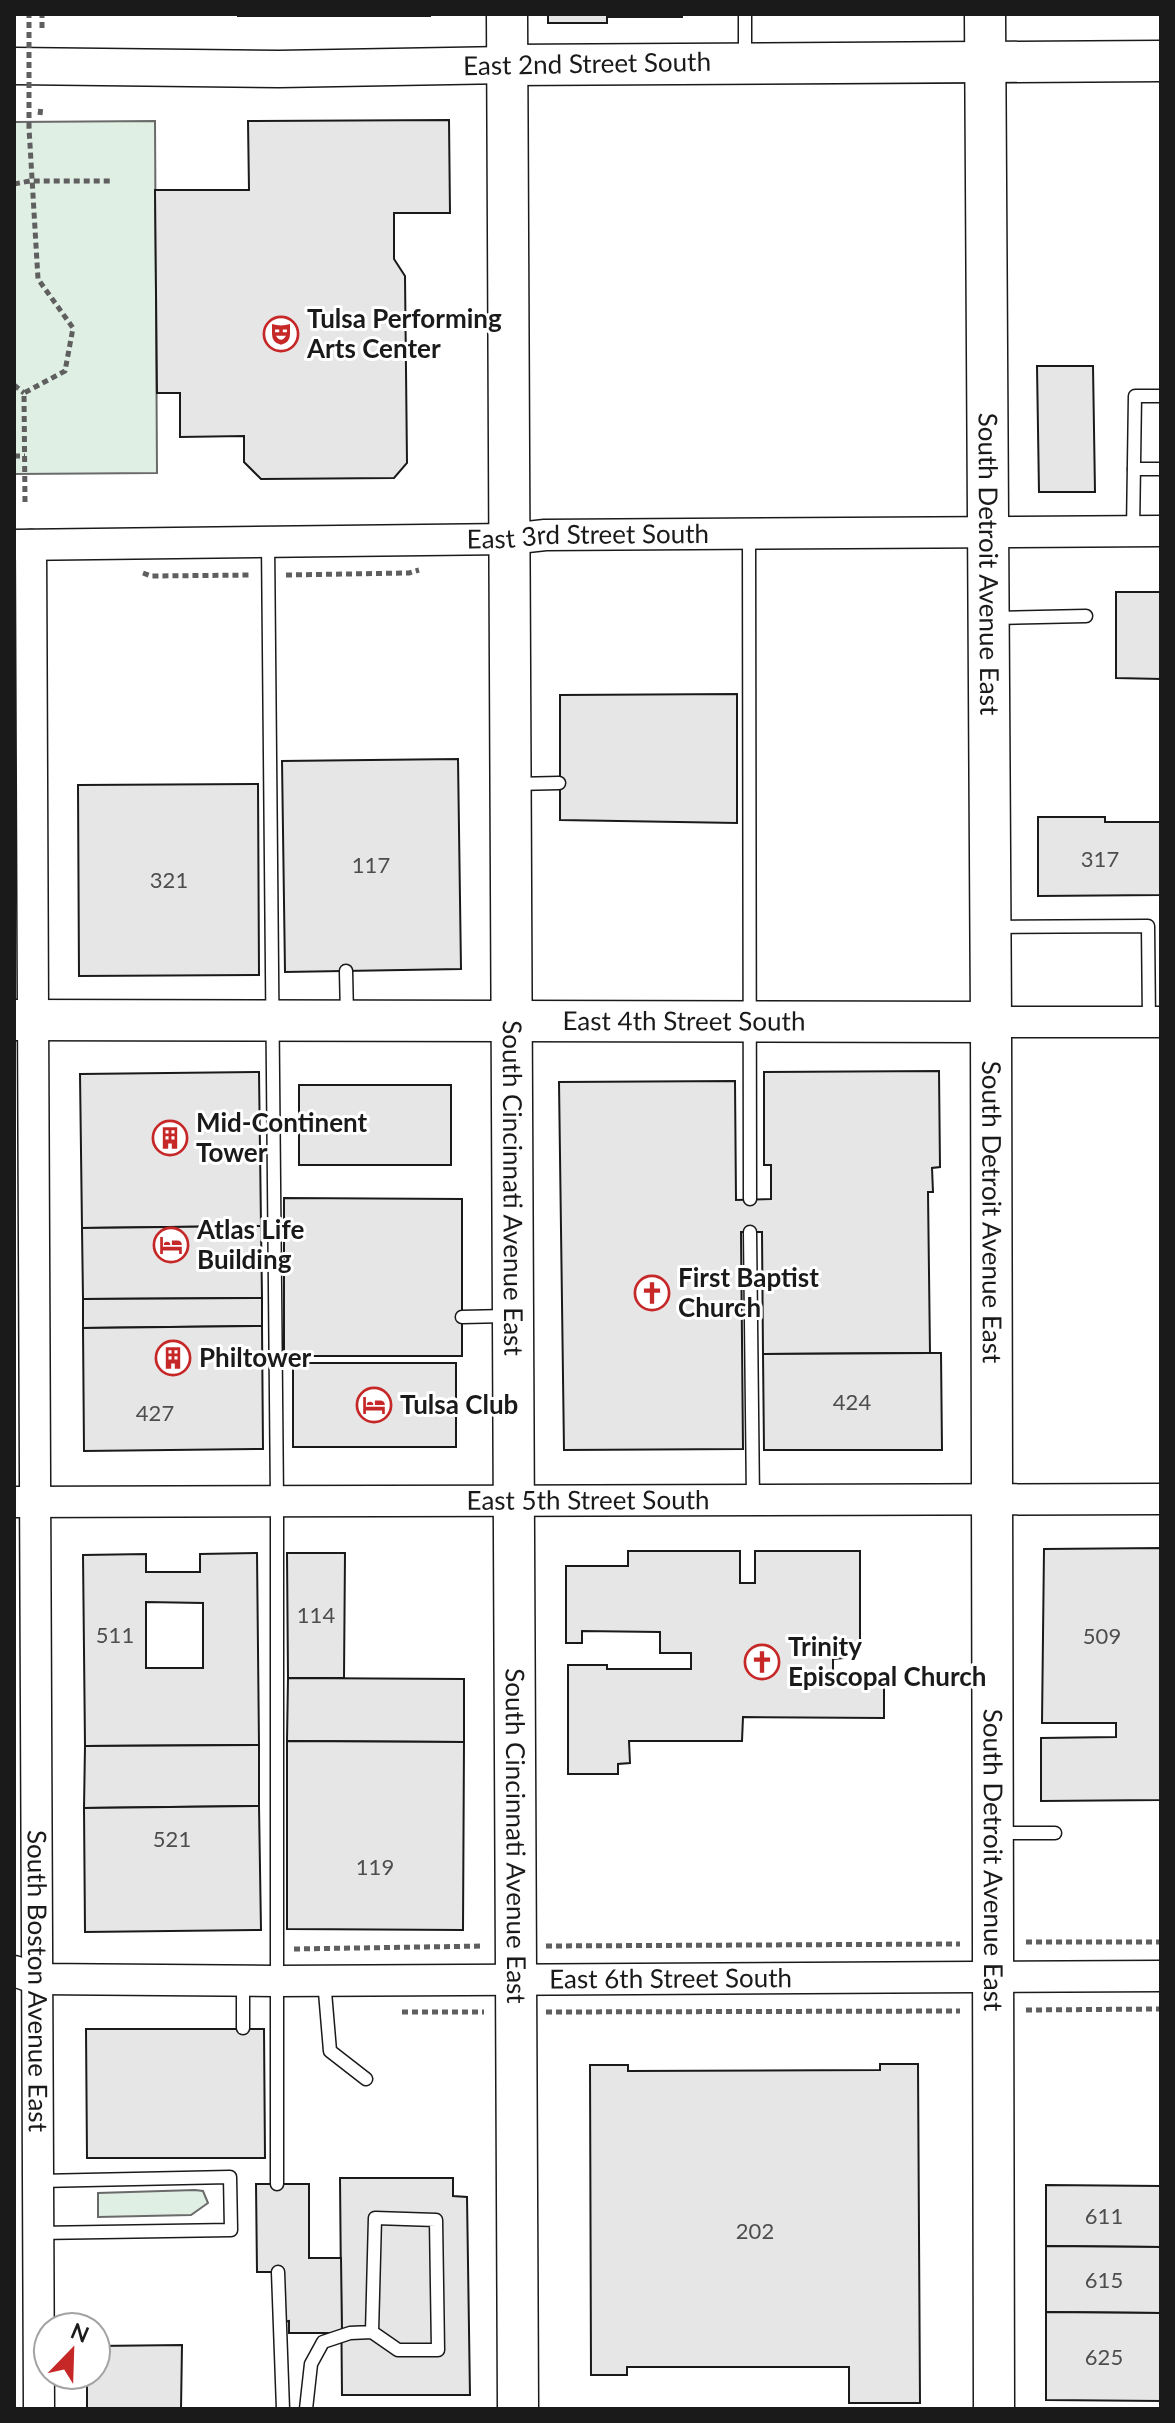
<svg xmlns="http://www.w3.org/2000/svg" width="1175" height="2423" font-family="Lato,sans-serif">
<rect width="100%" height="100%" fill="#fff"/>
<!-- green -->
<g fill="#e0efe3" stroke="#6a6a6a" stroke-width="2">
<path d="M 155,121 L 157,473 L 14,474 L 14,122 Z"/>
<path d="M 195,2190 L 203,2191 L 208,2203 L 191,2215 L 98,2217 L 98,2193 Z"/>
</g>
<!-- building -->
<g fill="#e6e6e6" stroke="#1a1a1a" stroke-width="2" fill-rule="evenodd">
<rect x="238" y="14" width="192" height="2"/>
<path d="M 548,14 L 682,14 L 682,17 L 607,17 L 607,23 L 548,23 Z"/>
<path d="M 449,120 L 450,213 L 394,213 L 394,259 L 405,276 L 407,463 L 394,478 L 261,479 L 244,462 L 244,436 L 180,437 L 180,393 L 157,393 L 155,190 L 249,190 L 248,121 Z"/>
<path d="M 1037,366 L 1093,366 L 1095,492 L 1039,492 Z"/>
<path d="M 1116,592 L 1161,592 L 1161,679 L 1116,678 Z"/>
<path d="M 737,694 L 737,823 L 560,820 L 560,695 Z"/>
<path d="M 458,759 L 461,969 L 285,972 L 282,761 Z"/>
<path d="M 258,784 L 259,975 L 79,976 L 78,785 Z"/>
<path d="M 1038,817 L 1105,817 L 1105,822 L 1161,822 L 1161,895 L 1038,896 Z"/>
<path d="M 939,1071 L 940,1167 L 932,1168 L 933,1192 L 928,1192 L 930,1353 L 763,1354 L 762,1232 L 741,1232 L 743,1449 L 564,1450 L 559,1082 L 735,1081 L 736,1200 L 771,1199 L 771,1165 L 764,1165 L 764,1072 Z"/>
<path d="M 259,1072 L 261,1226 L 82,1228 L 80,1074 Z"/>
<rect x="299" y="1085" width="152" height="80"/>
<path d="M 284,1198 L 462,1199 L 462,1356 L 284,1356 Z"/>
<path d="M 261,1226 L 262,1298 L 83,1299 L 82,1228 Z"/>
<path d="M 262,1298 L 262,1326 L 83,1328 L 83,1299 Z"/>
<path d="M 262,1326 L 263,1449 L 84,1451 L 83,1328 Z"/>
<path d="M 930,1353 L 941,1353 L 942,1450 L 764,1450 L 763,1354 Z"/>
<rect x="293" y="1363" width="163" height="84"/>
<path d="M 1161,1548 L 1161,1800 L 1041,1801 L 1041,1738 L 1116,1737 L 1116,1723 L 1042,1723 L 1044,1549 Z"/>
<path d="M 628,1551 L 740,1551 L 740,1583 L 755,1583 L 755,1551 L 860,1551 L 860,1647 L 843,1647 L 843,1658 L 833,1659 L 833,1675 L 884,1675 L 884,1718 L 743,1717 L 742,1741 L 629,1741 L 630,1763 L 618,1764 L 618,1774 L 568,1774 L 568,1665 L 607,1665 L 607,1669 L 691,1669 L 691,1653 L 660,1653 L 660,1632 L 582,1631 L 582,1643 L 566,1643 L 566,1566 L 628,1566 Z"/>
<path d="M 257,1553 L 259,1745 L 85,1746 L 83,1555 L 146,1554 L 146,1572 L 200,1572 L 200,1554 ZM 146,1602 L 203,1603 L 203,1668 L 146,1668 Z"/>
<path d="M 287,1553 L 345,1553 L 344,1678 L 288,1678 Z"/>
<path d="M 288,1678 L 464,1679 L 464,1742 L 287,1741 Z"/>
<path d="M 287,1741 L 464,1742 L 463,1930 L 287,1929 Z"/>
<path d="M 259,1745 L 259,1806 L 84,1808 L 85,1746 Z"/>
<path d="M 259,1806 L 261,1930 L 85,1932 L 84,1808 Z"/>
<path d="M 86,2029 L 264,2029 L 265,2158 L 87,2158 Z"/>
<path d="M 880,2064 L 918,2064 L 920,2403 L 849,2403 L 849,2367 L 627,2367 L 627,2375 L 591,2375 L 590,2065 L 628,2065 L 628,2071 L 880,2070 Z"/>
<path d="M 340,2178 L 453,2178 L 453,2196 L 467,2197 L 470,2395 L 342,2395 Z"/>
<path d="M 256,2184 L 309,2184 L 309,2258 L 341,2258 L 342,2333 L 289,2333 L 289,2321 L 283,2322 L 282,2272 L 257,2272 Z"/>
<path d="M 1046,2185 L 1161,2186 L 1161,2247 L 1046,2246 Z"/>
<path d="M 1046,2246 L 1161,2247 L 1161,2313 L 1046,2312 Z"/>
<path d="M 1046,2312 L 1161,2313 L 1161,2401 L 1046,2400 Z"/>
<path d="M 182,2345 L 181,2409 L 87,2409 L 87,2375 L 96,2375 L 96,2346 Z"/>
</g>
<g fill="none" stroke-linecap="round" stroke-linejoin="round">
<!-- service casing -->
<g stroke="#1a1a1a" stroke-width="15">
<g id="service">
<path d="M 745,60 L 745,14"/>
<path d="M 1134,469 L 1161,469"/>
<path d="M 1133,531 L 1135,396 L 1161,396"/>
<path d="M 749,533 L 750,1199"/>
<path d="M 268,542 L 277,1502 L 277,2184"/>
<path d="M 993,618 L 1086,616"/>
<path d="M 515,784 L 559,783"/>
<path d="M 994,927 L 1148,926 L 1149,1022"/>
<path d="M 346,971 L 347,1016"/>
<path d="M 750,1232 L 753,1500"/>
<path d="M 462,1317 L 506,1316"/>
<path d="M 999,1833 L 1055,1833"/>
<path d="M 324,1980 L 330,2051 L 366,2079"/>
<path d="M 243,1981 L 243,2028"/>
<path d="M 38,2233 L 231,2230 L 230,2177 L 39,2181"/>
<path d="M 278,2272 L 283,2409"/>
<path d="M 306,2409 L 311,2364 L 323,2342 L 350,2333 L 372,2332 L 398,2350 L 438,2350 L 436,2220 L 375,2218 L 372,2332"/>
</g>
</g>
<!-- tertiary casing -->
<g stroke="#1a1a1a" stroke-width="33">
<g id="tertiary">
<path id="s1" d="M 14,545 L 509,539 L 545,535 L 1161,531"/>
<path id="s2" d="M 31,545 L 39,2409"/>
<path d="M 991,1022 L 1161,1022"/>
<path id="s3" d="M 14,1502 L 1161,1499"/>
<path id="s4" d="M 14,1971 L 37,1979 L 276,1981 L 1161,1976"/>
</g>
</g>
<!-- secondary casing -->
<g stroke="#1a1a1a" stroke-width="39">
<path id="secondary" d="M 14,66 L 279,69 L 507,65"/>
</g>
<!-- primary casing -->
<g stroke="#1a1a1a" stroke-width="43">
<g id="primary">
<path id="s5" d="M 507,14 L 518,2409"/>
<path id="s6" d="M 985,14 L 991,1022 L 994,2409"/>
<path d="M 507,65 L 1161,61"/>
<path id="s7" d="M 14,1020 L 991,1022"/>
</g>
</g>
<!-- path -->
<g stroke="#5f5f5f" stroke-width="5" stroke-dasharray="6 4" stroke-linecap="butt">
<path d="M 42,28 L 42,14"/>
<path d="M 40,115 L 41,106"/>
<path d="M 14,184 L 30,181 L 112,181"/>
<path d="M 14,385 L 24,393"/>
<path d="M 14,456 L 25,456"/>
<path d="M 25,502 L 24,393 L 65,371 L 73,328 L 38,279 L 29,128"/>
<path d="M 143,573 L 151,576 L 252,575"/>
<path d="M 286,575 L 409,573 L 419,570"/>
<path d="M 1026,1942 L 1161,1942"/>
<path d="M 546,1946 L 960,1944"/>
<path d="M 294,1949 L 484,1946"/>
<path d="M 1026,2010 L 1161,2009"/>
<path d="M 402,2012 L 484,2012"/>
<path d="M 546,2012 L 960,2011"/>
</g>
<!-- service -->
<use href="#service" stroke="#fff" stroke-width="12"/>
<!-- tertiary -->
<use href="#tertiary" stroke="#fff" stroke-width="30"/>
<!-- secondary -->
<use href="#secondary" stroke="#fff" stroke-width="36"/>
<!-- primary -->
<use href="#primary" stroke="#fff" stroke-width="40"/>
<!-- path-bridge -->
<path stroke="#5f5f5f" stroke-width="5" stroke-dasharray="6 4" stroke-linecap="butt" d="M 29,128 L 29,14"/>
</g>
<!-- icons -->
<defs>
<g id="theatre-ring" transform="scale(1.8)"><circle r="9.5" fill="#fff" stroke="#c62828" stroke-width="1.5"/><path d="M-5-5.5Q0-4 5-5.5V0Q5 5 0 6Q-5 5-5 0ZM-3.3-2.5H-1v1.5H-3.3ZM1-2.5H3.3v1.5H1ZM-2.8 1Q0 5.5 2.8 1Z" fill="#c62828"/></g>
<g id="building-ring" transform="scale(1.8)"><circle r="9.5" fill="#fff" stroke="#c62828" stroke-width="1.5"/><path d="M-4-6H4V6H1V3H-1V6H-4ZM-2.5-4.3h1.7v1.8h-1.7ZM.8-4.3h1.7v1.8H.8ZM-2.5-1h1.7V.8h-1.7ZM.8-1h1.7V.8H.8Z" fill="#c62828"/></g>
<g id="hotel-ring" transform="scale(1.8)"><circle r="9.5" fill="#fff" stroke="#c62828" stroke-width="1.5"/><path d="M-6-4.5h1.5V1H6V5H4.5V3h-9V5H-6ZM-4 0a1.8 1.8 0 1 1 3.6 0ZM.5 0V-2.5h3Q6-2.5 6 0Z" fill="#c62828"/></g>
<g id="church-ring" transform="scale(1.8)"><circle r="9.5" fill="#fff" stroke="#c62828" stroke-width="1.5"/><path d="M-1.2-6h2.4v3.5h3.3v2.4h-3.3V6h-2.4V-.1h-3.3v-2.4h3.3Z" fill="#c62828"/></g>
</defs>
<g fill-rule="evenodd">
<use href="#theatre-ring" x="281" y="334"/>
<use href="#building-ring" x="170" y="1138"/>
<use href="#hotel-ring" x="171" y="1245"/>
<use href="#church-ring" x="652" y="1293"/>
<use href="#building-ring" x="173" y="1358"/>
<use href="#hotel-ring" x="374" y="1405"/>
<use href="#church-ring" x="762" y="1662"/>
</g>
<g text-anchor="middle" stroke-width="6" stroke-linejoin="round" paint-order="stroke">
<!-- number labels -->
<g font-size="22" fill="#4d4d4d">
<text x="1100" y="867">317</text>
<text x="371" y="873">117</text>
<text x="169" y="888">321</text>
<text x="852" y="1410">424</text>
<text x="155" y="1421">427</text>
<text x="316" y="1623">114</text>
<text x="115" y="1643">511</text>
<text x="1102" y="1644">509</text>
<text x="172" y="1847">521</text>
<text x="375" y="1875">119</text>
<text x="1104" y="2224">611</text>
<text x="755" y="2239">202</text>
<text x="1104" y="2288">615</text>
<text x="1104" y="2365">625</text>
</g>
<!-- street labels -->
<g font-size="26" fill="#1a1a1a" stroke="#fff">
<text transform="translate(587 64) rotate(-1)" y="9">East 2nd Street South</text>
<text dy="9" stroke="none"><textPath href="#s1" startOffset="574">East 3rd Street South</textPath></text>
<text dy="9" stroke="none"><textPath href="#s6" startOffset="550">South Detroit Avenue East</textPath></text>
<text dy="9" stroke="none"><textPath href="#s7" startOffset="670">East 4th Street South</textPath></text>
<text dy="9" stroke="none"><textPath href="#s5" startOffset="1174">South Cincinnati Avenue East</textPath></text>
<text dy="9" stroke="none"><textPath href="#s6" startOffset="1198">South Detroit Avenue East</textPath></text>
<text dy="9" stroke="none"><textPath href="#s3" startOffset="574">East 5th Street South</textPath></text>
<text dy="9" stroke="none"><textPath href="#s5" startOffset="1822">South Cincinnati Avenue East</textPath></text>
<text dy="9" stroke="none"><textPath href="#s6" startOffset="1846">South Detroit Avenue East</textPath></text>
<text dy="9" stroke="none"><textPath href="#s4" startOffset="658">East 6th Street South</textPath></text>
<text dy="9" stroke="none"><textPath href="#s2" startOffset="1436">South Boston Avenue East</textPath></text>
</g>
<!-- poi labels -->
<g font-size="26" font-weight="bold" fill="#1a1a1a" stroke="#fff" text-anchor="start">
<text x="307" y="328">Tulsa Performing<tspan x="307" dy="30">Arts Center</tspan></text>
<text x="196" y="1132">Mid-Continent<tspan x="196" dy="30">Tower</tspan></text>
<text x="197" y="1239">Atlas Life<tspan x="197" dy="30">Building</tspan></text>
<text x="678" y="1287">First Baptist<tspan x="678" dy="30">Church</tspan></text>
<text x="199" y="1367">Philtower</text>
<text x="400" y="1414">Tulsa Club</text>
<text x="788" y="1656">Trinity<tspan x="788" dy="30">Episcopal Church</tspan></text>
</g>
</g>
<!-- border -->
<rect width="1175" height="2423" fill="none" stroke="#1a1a1a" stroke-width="32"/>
<!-- north arrow -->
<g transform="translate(72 2351) rotate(23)"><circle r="38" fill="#ffffff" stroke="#a3a3a3" stroke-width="2"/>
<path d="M0-6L14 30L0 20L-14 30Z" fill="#c62828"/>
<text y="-12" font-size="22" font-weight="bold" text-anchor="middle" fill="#1a1a1a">N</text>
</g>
</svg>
